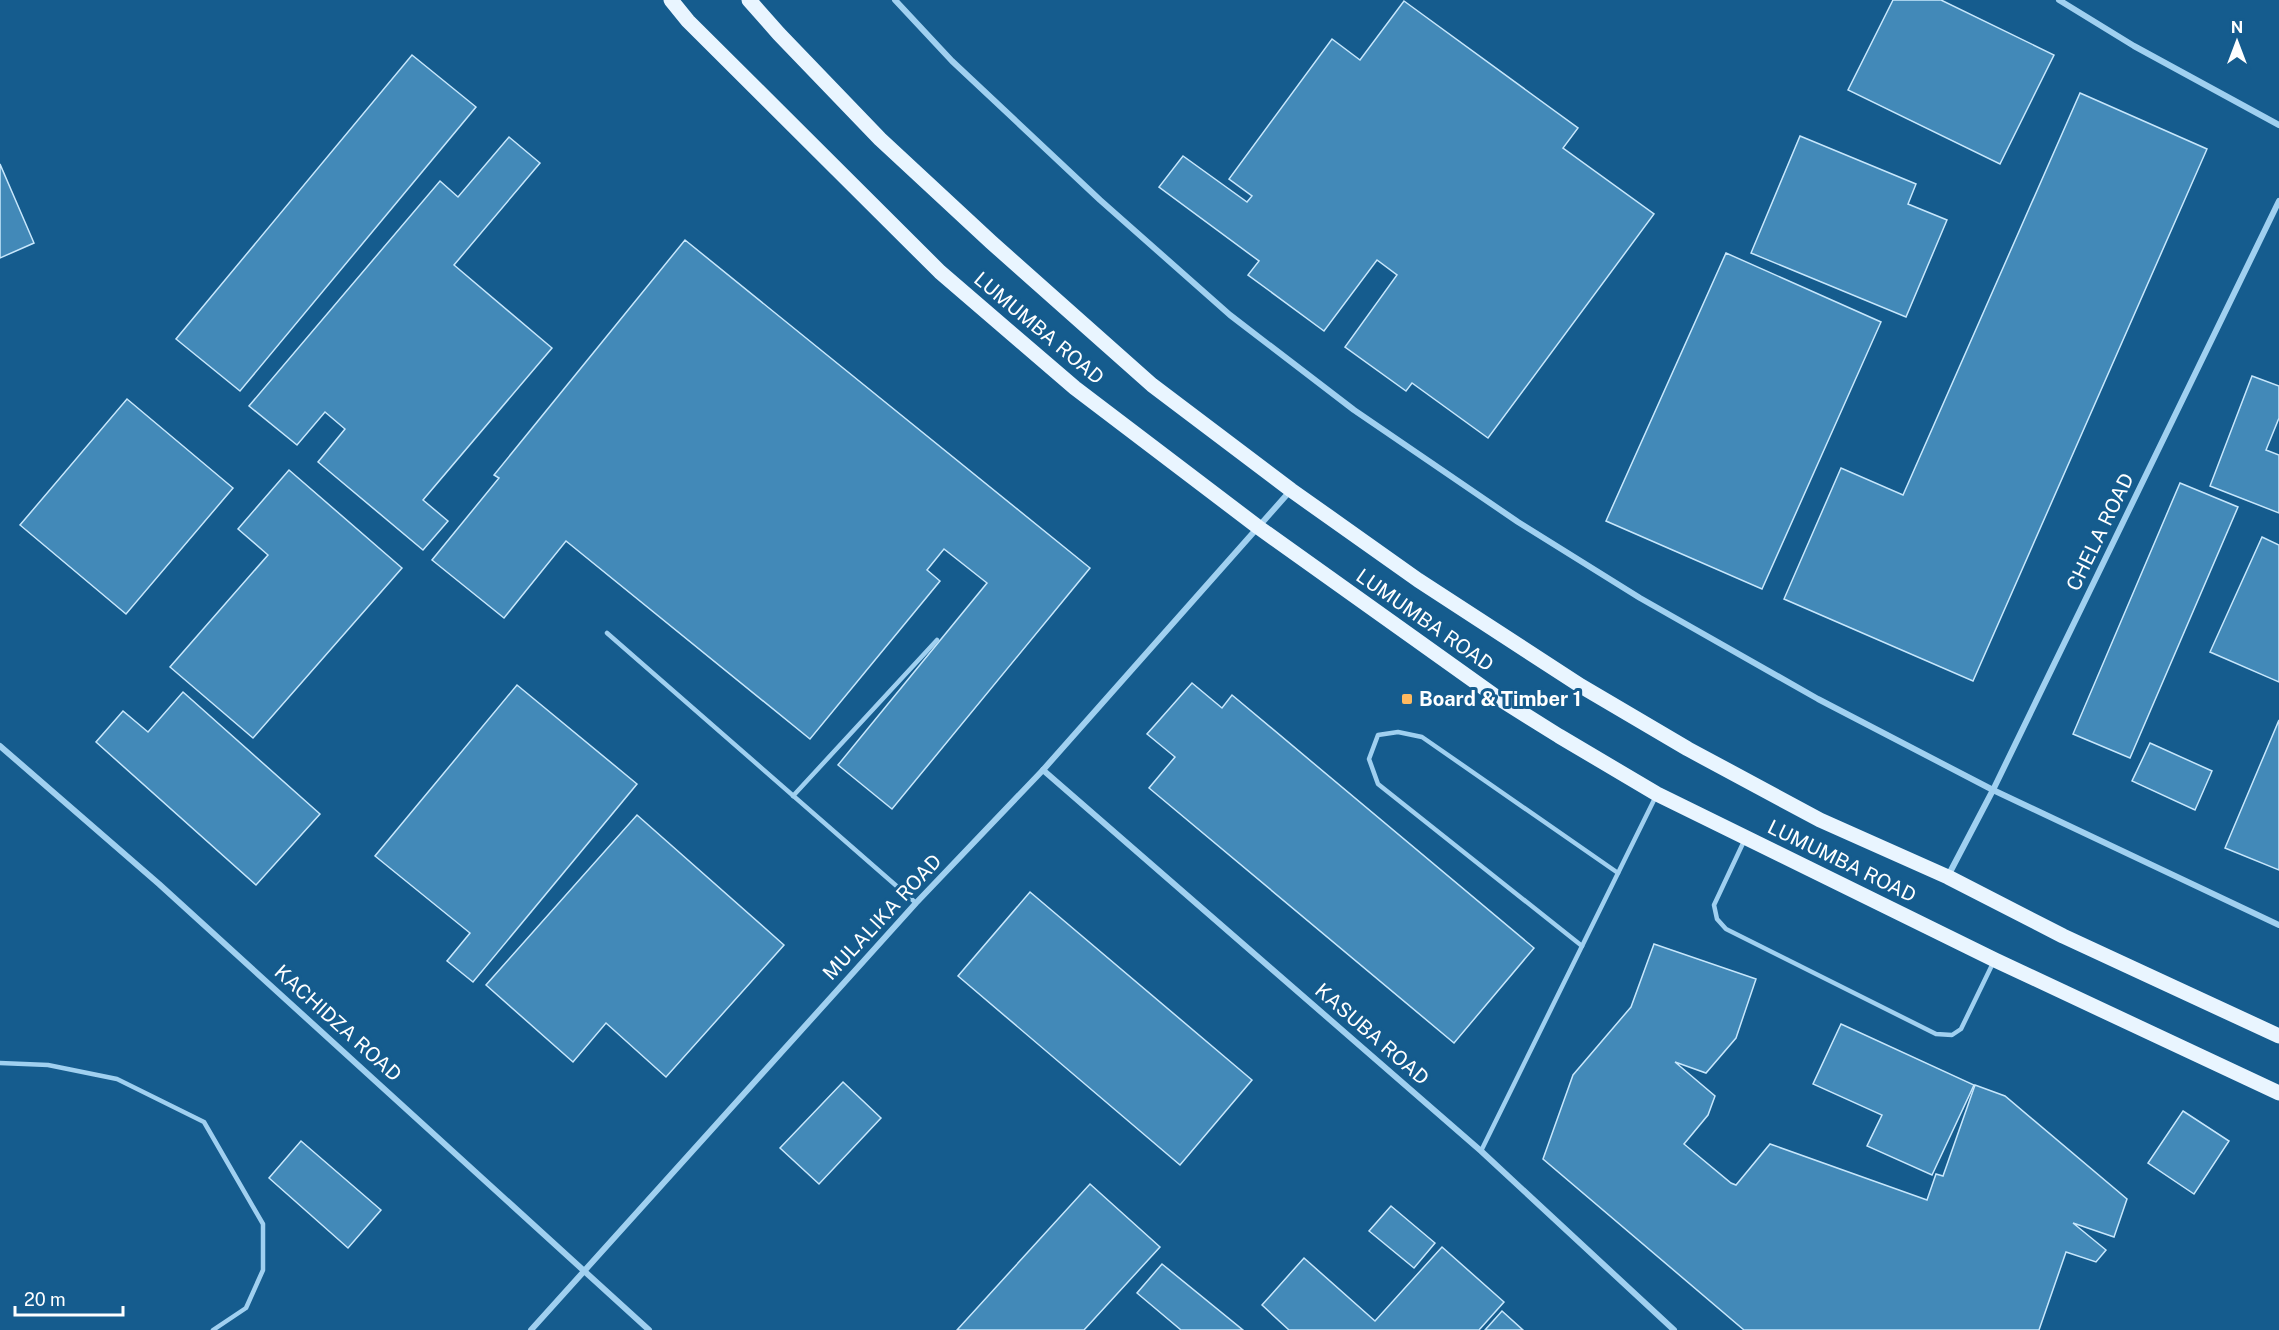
<svg xmlns="http://www.w3.org/2000/svg" width="2279" height="1330" font-family="'Public Sans',sans-serif">
<rect width="100%" height="100%" fill="#155c8e"/>
<!-- building -->
<g fill="#4289b8" stroke="#c7e7fc" stroke-width="1.5">
<path d="M 1893,0 L 1941,0 L 2054,55 L 2000,164 L 1848,90 Z"/>
<path d="M 1404,1 L 1578,128 L 1563,148 L 1654,214 L 1488,438 L 1412,383 L 1406,391 L 1345,347 L 1397,275 L 1377,260 L 1324,331 L 1248,275 L 1259,261 L 1159,187 L 1183,156 L 1247,202 L 1252,196 L 1229,179 L 1332,39 L 1360,60 Z"/>
<path d="M 412,55 L 476,107 L 240,391 L 176,339 Z"/>
<path d="M 2080,93 L 2207,149 L 1973,681 L 1784,599 L 1841,468 L 1903,495 Z"/>
<path d="M 1800,136 L 1916,184 L 1908,204 L 1947,220 L 1906,317 L 1751,253 Z"/>
<path d="M 509,137 L 540,163 L 454,265 L 552,348 L 423,500 L 448,521 L 423,550 L 318,462 L 345,429 L 325,412 L 297,445 L 249,406 L 440,181 L 458,197 Z"/>
<path d="M 0,164 L 34,243 L 0,258 Z"/>
<path d="M 685,240 L 1090,568 L 892,809 L 838,765 L 987,583 L 944,549 L 927,570 L 940,581 L 810,739 L 566,541 L 504,618 L 432,560 L 499,478 L 494,475 Z"/>
<path d="M 1726,253 L 1881,322 L 1762,589 L 1606,521 Z"/>
<path d="M 2252,376 L 2279,386 L 2279,418 L 2266,450 L 2279,455 L 2279,513 L 2210,486 Z"/>
<path d="M 127,399 L 233,488 L 126,614 L 20,525 Z"/>
<path d="M 289,470 L 402,568 L 253,738 L 170,667 L 268,555 L 238,529 Z"/>
<path d="M 2180,483 L 2238,507 L 2130,758 L 2073,734 Z"/>
<path d="M 2262,537 L 2279,545 L 2279,682 L 2210,652 Z"/>
<path d="M 1192,683 L 1222,708 L 1232,695 L 1534,948 L 1454,1043 L 1149,788 L 1175,757 L 1147,734 Z"/>
<path d="M 517,685 L 637,784 L 473,982 L 447,961 L 470,933 L 375,856 Z"/>
<path d="M 183,692 L 320,814 L 256,885 L 96,742 L 123,711 L 148,732 Z"/>
<path d="M 2279,720 L 2279,870 L 2225,848 Z"/>
<path d="M 2150,743 L 2212,771 L 2195,810 L 2132,781 Z"/>
<path d="M 637,815 L 784,945 L 666,1077 L 606,1023 L 573,1062 L 486,985 Z"/>
<path d="M 1030,892 L 1252,1080 L 1180,1165 L 958,976 Z"/>
<path d="M 1654,944 L 1756,979 L 1736,1038 L 1706,1073 L 1675,1062 L 1715,1096 L 1708,1115 L 1684,1144 L 1731,1183 L 1736,1185 L 1770,1144 L 1927,1200 L 1936,1174 L 1943,1176 L 1975,1085 L 2005,1096 L 2127,1199 L 2114,1237 L 2073,1223 L 2106,1250 L 2096,1262 L 2066,1252 L 2039,1330 L 1744,1330 L 1543,1159 L 1573,1075 L 1631,1007 Z"/>
<path d="M 1841,1024 L 1974,1085 L 1932,1175 L 1867,1146 L 1882,1115 L 1813,1084 Z"/>
<path d="M 843,1082 L 881,1118 L 819,1184 L 780,1148 Z"/>
<path d="M 2183,1111 L 2229,1141 L 2194,1194 L 2148,1163 Z"/>
<path d="M 301,1141 L 381,1210 L 348,1248 L 269,1178 Z"/>
<path d="M 1090,1184 L 1160,1247 L 1084,1330 L 957,1330 Z"/>
<path d="M 1391,1206 L 1435,1243 L 1414,1268 L 1369,1231 Z"/>
<path d="M 1442,1247 L 1504,1302 L 1479,1330 L 1289,1330 L 1262,1305 L 1304,1258 L 1375,1321 Z"/>
<path d="M 1162,1264 L 1243,1330 L 1181,1330 L 1137,1293 Z"/>
<path d="M 1502,1311 L 1523,1330 L 1485,1330 Z"/>
</g>
<g fill="none" stroke-linecap="round" stroke-linejoin="round">
<!-- lane -->
<g stroke="#a0d0f0" stroke-width="4.5">
<path d="M 607,633 L 916,903"/>
<path d="M 793,796 L 937,640"/>
<path d="M 1745,839 L 1714,905 L 1717,919 L 1726,929 L 1936,1034 L 1952,1035 L 1961,1029 L 1993,963"/>
<path d="M 1582,946 L 1378,784 L 1369,759 L 1378,735 L 1398,732 L 1422,737 L 1618,873"/>
<path d="M 0,1063 L 48,1065 L 117,1079 L 204,1122 L 263,1224 L 263,1270 L 246,1308 L 213,1330"/>
<path d="M 1481,1151 L 1656,796"/>
</g>
<!-- street -->
<g stroke="#a0d0f0" stroke-width="6">
<path d="M 895,0 L 952,61 L 1100,200 L 1230,315 L 1354,410 L 1518,522 L 1640,598 L 1818,699 L 1993,790 L 2279,925"/>
<path d="M 2059,0 L 2134,46 L 2279,125"/>
<path d="M 0,746 L 159,884 L 649,1330"/>
<path d="M 1043,770 L 1481,1151 L 1674,1330"/>
<path d="M 1948,876 L 1993,790 L 2279,201"/>
<path d="M 531,1330 L 916,903 L 1043,770 L 1291,490"/>
</g>
<!-- primary -->
<g stroke="#e9f5ff" stroke-width="15">
<path d="M 671,0 L 688,21 L 940,272 L 1075,388 L 1258,527 L 1495,696 L 1559,736 L 1657,794 L 1995,960 L 2279,1093"/>
<path d="M 749,0 L 779,34 L 880,139 L 991,242 L 1152,385 L 1291,490 L 1418,580 L 1581,686 L 1688,749 L 1820,820 L 1948,877 L 2063,936 L 2279,1036"/>
</g>
</g>
<!-- markers -->
<rect fill="#ffb95f" stroke="#155c8e" stroke-width="2" x="1401" y="693" width="12" height="12" rx="3"/>
<g text-anchor="middle" stroke-width="6" stroke-linejoin="round" paint-order="stroke">
<!-- street labels -->
<g font-size="20" fill="#fff" stroke="#155c8e">
<text transform="translate(1039 328) rotate(40)" y="7">LUMUMBA ROAD</text>
<text transform="translate(2100 532) rotate(-64)" y="7">CHELA ROAD</text>
<text transform="translate(1425 620) rotate(35)" y="7">LUMUMBA ROAD</text>
<text transform="translate(1842 861) rotate(26)" y="7">LUMUMBA ROAD</text>
<text transform="translate(882 917) rotate(-47)" y="7">MULALIKA ROAD</text>
<text transform="translate(338 1023) rotate(42)" y="7">KACHIDZA ROAD</text>
<text transform="translate(1372 1034) rotate(41)" y="7">KASUBA ROAD</text>
</g>
<!-- poi labels -->
<g font-size="20" font-weight="bold" fill="#fff" stroke="#155c8e" text-anchor="start">
<text x="1419" y="706">Board &amp; Timber 1</text>
</g>
</g>
<!-- north arrow -->
<g transform="translate(2237 42)" stroke="#155c8e" stroke-width="4.5" paint-order="stroke">
<path d="M0-4.5L10 22L0 15L-10 22Z" fill="#ffffff"/>
<text y="-9" font-size="16" font-weight="bold" text-anchor="middle" fill="#ffffff">N</text>
</g>
<!-- scale -->
<path d="M15 1306v9h108v-9" fill="none" stroke="#ffffff" stroke-width="3"/>
<text x="24" y="1306" font-size="18" fill="#ffffff" stroke="#155c8e" stroke-width="4.5" paint-order="stroke">20 m</text>
</svg>
